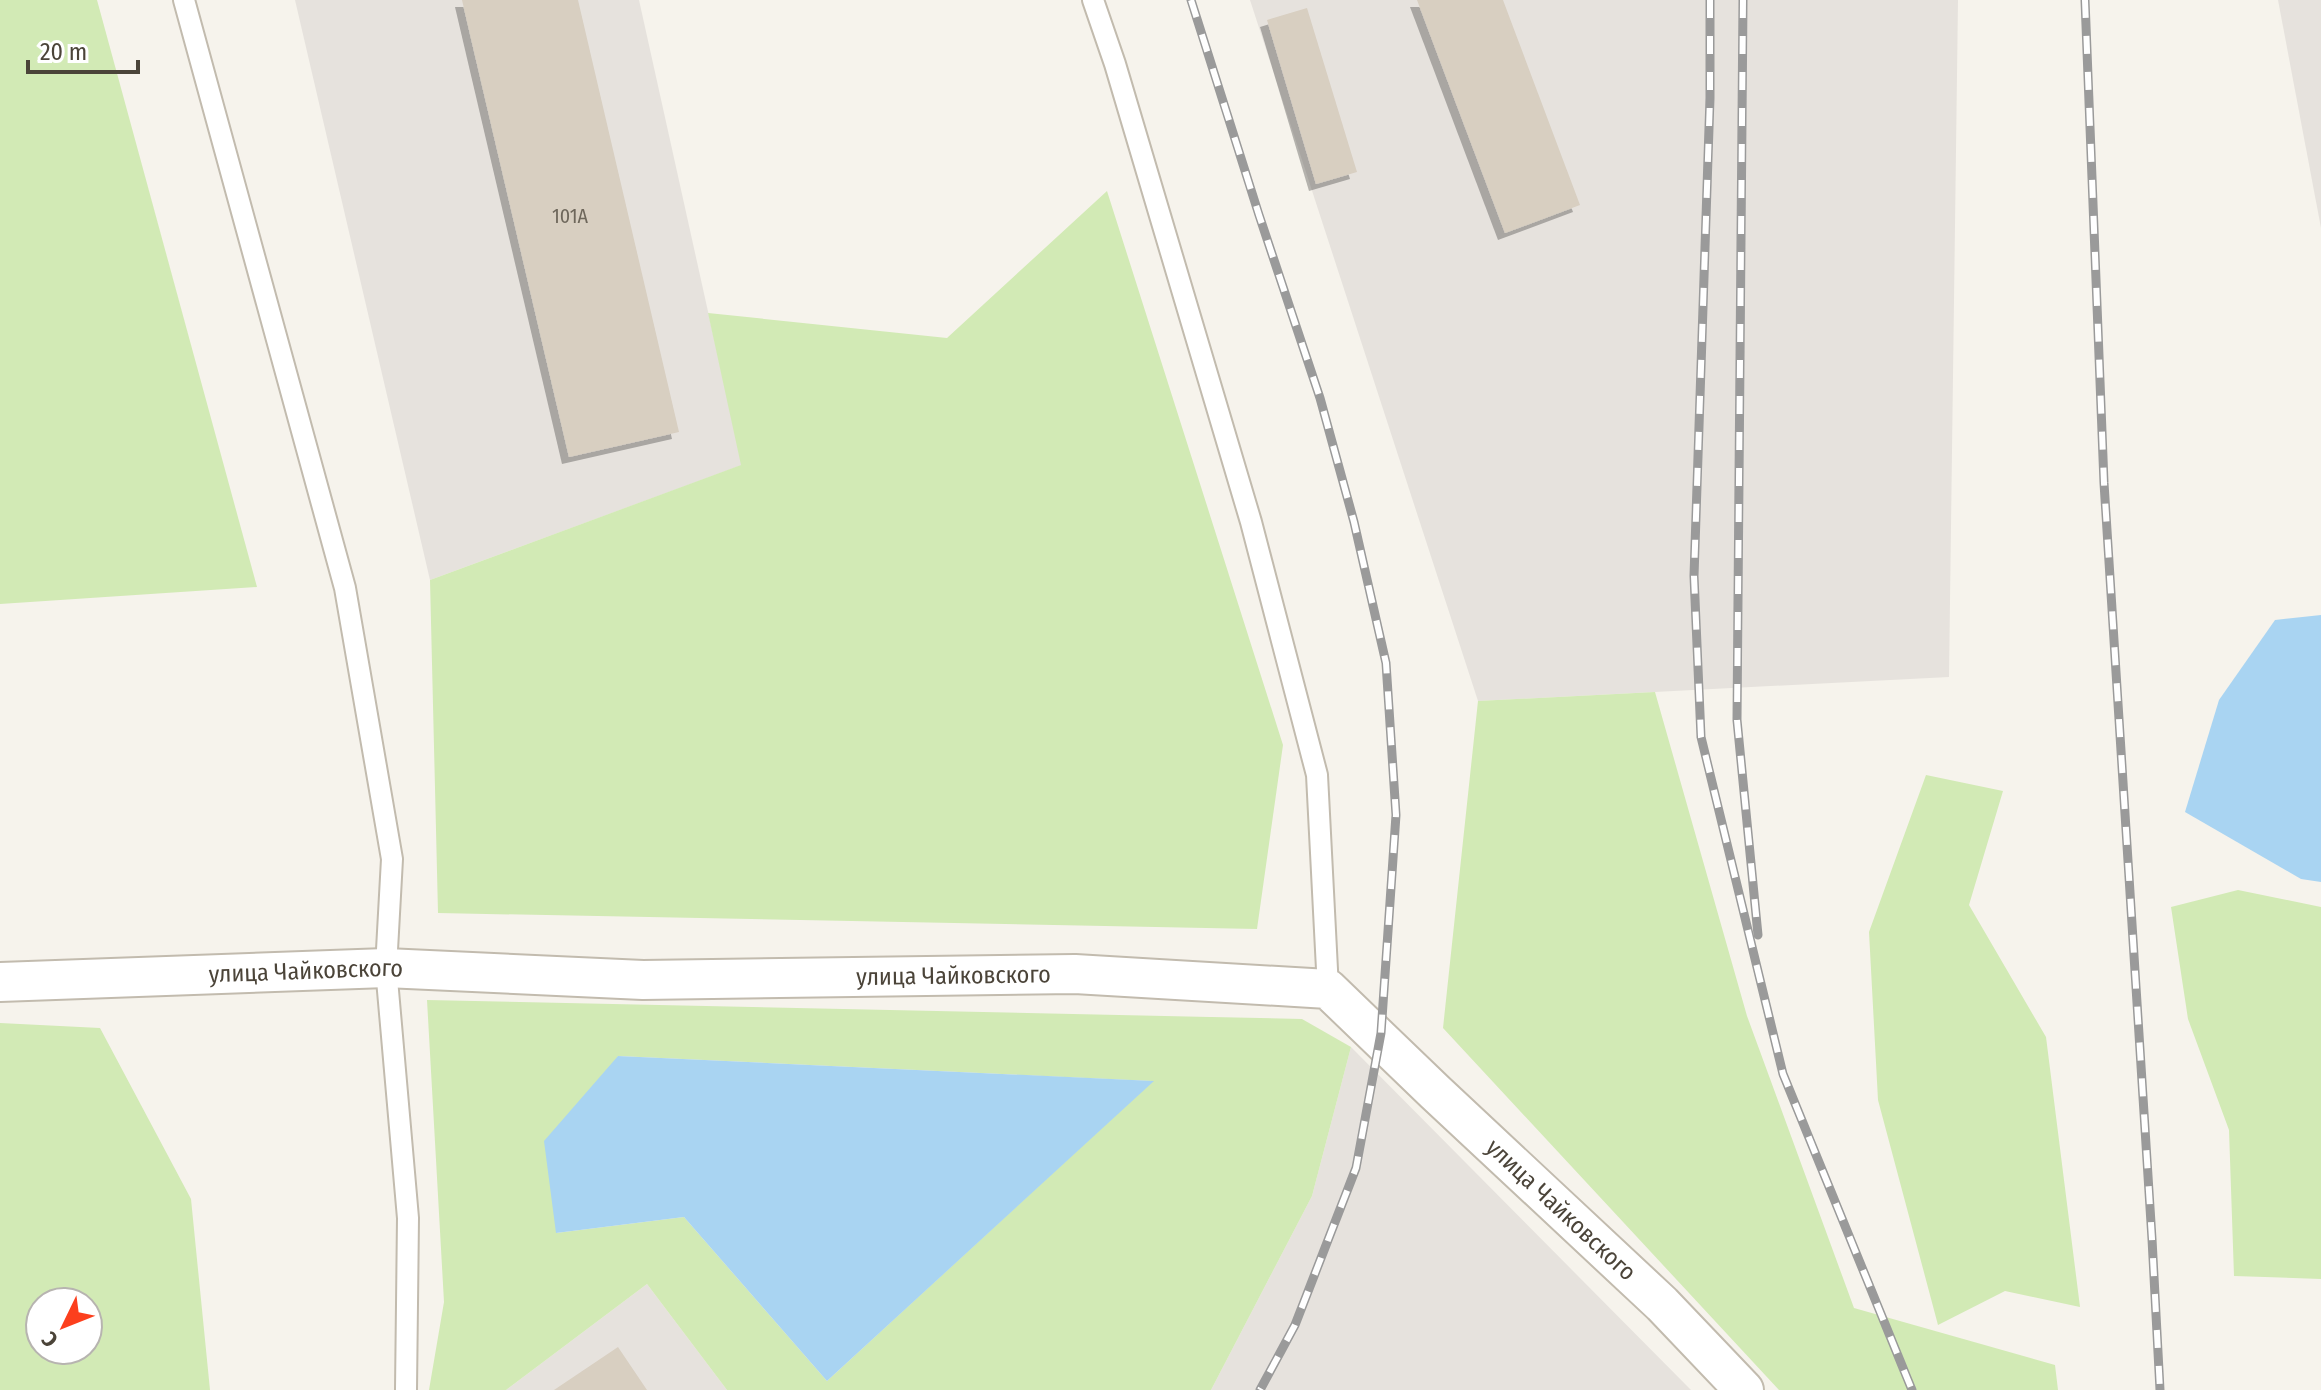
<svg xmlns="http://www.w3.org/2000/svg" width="2321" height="1390" font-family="'Fira Sans Condensed',sans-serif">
<defs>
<filter id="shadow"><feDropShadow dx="-7" dy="7" stdDeviation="0" flood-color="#0004"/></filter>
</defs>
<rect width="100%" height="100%" fill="#f6f3ec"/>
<!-- industrial -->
<g fill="#e6e2dd">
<path d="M 295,0 L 639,0 L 742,465 L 430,580 Z"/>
<path d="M 1250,0 L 1958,0 L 1949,677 L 1478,701 Z"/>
<path d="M 2278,0 L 2321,0 L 2321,228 Z"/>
<path d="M 1351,1047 L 1691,1390 L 1211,1390 L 1312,1196 Z"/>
<path d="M 647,1284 L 727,1390 L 506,1390 Z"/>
</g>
<!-- green -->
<g fill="#d2eab5" fill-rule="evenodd">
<path d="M 0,0 L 97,0 L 257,587 L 0,604 Z"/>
<path d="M 1107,191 L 1283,745 L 1257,929 L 438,913 L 430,580 L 741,465 L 708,313 L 947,338 Z"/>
<path d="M 1655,692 L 1747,1016 L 1854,1308 L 2055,1365 L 2058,1390 L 1779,1390 L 1443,1028 L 1478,701 Z"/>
<path d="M 1926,775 L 2003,791 L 1969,905 L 2046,1037 L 2080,1307 L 2005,1291 L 1938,1325 L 1878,1100 L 1869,932 Z"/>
<path d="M 2238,890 L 2321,907 L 2321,1279 L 2234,1276 L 2229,1130 L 2188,1019 L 2171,907 Z"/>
<path d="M 427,1000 L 1302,1019 L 1351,1047 L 1312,1196 L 1211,1390 L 727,1390 L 647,1284 L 506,1390 L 429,1390 L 444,1302 ZM 618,1056 L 1152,1081 L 1153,1081 L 827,1381 L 684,1217 L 556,1233 Z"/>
<path d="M 0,1023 L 100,1028 L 191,1199 L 210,1390 L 0,1390 ZM 40,1302 L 88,1302 L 88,1350 L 40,1350 Z"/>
</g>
<!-- water -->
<g fill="#a9d4f2">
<path d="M 2321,615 L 2321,882 L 2301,879 L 2185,812 L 2219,700 L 2275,620 Z"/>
<path d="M 618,1056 L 1154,1081 L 827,1381 L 684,1217 L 556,1233 L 544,1141 Z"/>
</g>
<!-- building -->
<g fill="#d8cfc1" filter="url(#shadow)">
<path d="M 462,0 L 578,0 L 679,432 L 569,457 Z"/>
<path d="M 1417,0 L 1503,0 L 1580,205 L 1505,233 Z"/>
<path d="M 1307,8 L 1357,172 L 1316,184 L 1267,20 Z"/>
<path d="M 618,1347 L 647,1390 L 554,1390 Z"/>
</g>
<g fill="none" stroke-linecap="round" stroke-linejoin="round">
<!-- service casing -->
<g stroke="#c2bbae" stroke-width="24">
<g id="service">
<path d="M 184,0 L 345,588 L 392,859 L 386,968 L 408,1218 L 406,1390"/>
<path d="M 1093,0 L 1115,64 L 1251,522 L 1317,775 L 1328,989"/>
</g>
</g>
<!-- minor casing -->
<g stroke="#c2bbae" stroke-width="42">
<g id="minor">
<path id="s1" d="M 0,982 L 386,968 L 643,980 L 1075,974 L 1328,989 L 1435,1092 L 1662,1304 L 1744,1390"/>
</g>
</g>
<!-- service -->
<use href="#service" stroke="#fff" stroke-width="20"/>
<!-- minor -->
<use href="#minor" stroke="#fff" stroke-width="38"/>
<!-- rail casing -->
<g stroke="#9a9a9a" stroke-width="9">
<g id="rail">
<path d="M 1191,0 L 1259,215 L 1320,398 L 1354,522 L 1386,663 L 1396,815 L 1381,1033 L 1356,1168 L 1295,1325 L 1260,1390"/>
<path d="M 1710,0 L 1710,98 L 1694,576 L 1701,737 L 1783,1074 L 1912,1390"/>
<path d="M 1743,0 L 1737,720 L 1758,935"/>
<path d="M 2085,0 L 2104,483 L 2152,1239 L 2160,1390"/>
</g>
</g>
<!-- rail -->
<use href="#rail" stroke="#fff" stroke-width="6" stroke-dasharray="18" stroke-linecap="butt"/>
</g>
<g text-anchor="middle" stroke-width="6" stroke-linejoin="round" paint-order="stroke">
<!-- number labels -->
<g font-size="20" fill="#6e675b">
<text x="570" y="223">101А</text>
</g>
<!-- street labels -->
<g font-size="24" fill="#4b4439" stroke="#fff">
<text dy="8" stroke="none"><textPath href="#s1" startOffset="306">улица Чайковского</textPath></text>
<text dy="8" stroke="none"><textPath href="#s1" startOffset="954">улица Чайковского</textPath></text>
<text dy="8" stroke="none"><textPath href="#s1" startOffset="1650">улица Чайковского</textPath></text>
</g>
</g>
<!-- north arrow -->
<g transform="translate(64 1326) rotate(227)"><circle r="38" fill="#ffffff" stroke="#b7b4b0" stroke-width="2"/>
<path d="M0-6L14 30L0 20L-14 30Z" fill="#fc3f1d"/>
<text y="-12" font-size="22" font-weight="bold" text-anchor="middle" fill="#4b4439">С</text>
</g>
<!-- scale -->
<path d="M28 60v12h110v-12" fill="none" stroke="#4b4439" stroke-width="4"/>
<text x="40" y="60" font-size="24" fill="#4b4439" stroke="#ffffff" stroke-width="6" paint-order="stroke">20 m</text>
</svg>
